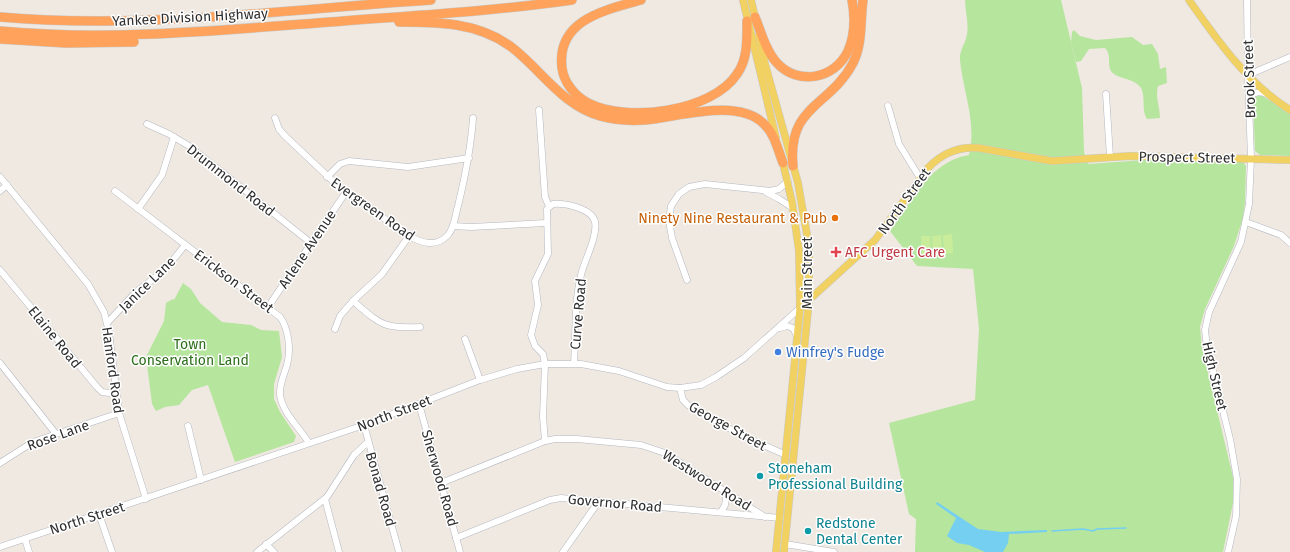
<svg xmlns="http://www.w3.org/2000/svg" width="1290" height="552" font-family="'Fira Sans',sans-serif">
<rect width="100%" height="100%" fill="#efe9e1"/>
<!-- green -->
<g fill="#b6e59e">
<path d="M 965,0 L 1061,0 L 1082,88 L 1084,152 L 1088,164 L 1144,160 L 1239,162 L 1243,162 L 1246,166 L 1245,202 L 1243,218 L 1234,246 L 1205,309 L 1200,327 L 1202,348 L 1233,477 L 1233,503 L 1223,552 L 915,552 L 916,519 L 909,514 L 889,423 L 975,400 L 979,329 L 973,269 L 917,266 L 890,231 C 912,201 930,161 969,155 C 977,122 963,92 960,60 C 959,50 966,43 967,34 C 969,23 965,11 965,0 Z"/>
<path d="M 1074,30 L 1080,36 L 1096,40 L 1132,37 L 1143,45 L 1152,44 L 1158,54 L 1160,69 L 1166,67 L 1167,83 L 1158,86 C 1155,97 1160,107 1160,118 L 1147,119 C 1141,110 1146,97 1141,88 C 1135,78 1116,79 1111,71 C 1107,65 1112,55 1105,48 L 1089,49 L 1081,61 L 1076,62 L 1071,42 L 1072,32 Z"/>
<path d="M 1261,95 L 1290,113 L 1290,156 L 1260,155 L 1255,151 L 1253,101 L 1255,97 Z"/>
<path d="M 183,283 L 191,289 L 200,303 L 222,322 L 251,325 L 261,330 L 279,331 L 282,357 L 274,384 L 274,399 L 280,412 L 296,436 L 294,442 L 235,462 L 208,385 L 192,390 L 179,405 L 165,407 L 156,411 L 152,404 L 146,357 L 164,321 L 166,303 L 173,299 L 174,300 Z"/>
</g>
<!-- pitch -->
<g fill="#c9ec9a">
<path d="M 952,234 L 953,253 L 944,254 L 943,235 Z"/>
<path d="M 941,235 L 942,254 L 933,255 L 932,236 Z"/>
<path d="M 921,236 L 930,236 L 931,255 L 922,255 Z"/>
</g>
<!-- water -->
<path fill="#75cff0" d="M 937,502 L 978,529 L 1001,532 L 1047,530 L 1047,532 L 1009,534 L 1008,543 L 1003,552 L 985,552 L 969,545 L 957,543 L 947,536 L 956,518 L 936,504 Z"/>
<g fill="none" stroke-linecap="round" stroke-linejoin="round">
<!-- stream -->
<path stroke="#75cff0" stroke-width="1.5" d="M 1052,531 L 1083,529 L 1093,531 L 1097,529 L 1126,528"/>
<!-- minor casing -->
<g stroke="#b4b7c1" stroke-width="7">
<g id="minor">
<path d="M 1248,75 L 1290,57"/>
<path d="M 1106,94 L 1110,157"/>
<path d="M 1250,100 L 1251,96 C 1256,91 1261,92 1268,94"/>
<path d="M 888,106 L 899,144 L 920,178"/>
<path d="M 539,110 L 545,197 L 549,206"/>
<path d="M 275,118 L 279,129 L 284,135 L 337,185 L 409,236 C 422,243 436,248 448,235 C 455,227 455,215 458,206 C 465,177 471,148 473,118"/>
<path d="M 147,124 L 169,134 L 189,146 L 311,243"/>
<path d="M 0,177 L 88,284 L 104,312 L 109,332 L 119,413 L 146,499"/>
<path d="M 327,177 L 340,164 L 349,161 L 408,167 L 469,158"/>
<path d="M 0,191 L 7,185"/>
<path d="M 115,191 L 280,317 C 289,329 291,351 287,365 C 284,375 279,385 280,395 C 283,414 300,428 309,443"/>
<path d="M 766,192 L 779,199 L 793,208"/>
<path d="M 138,209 L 162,175 L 174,137"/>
<path d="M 1246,222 L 1281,235 L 1290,243"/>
<path d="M 453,226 L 471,227 L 546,223"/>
<path d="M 409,236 L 382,274 L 353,301 C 380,324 383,329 420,327"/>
<path d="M 0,270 L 97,387 L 102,392 L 116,394"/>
<path d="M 687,280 L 672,238 L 669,221 L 671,206 L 679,194 L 689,187 L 705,184 L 770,191 L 779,189 L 788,181"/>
<path d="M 268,307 L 346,192"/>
<path d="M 107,323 L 136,292 L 165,270 L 185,245"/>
<path d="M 780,328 L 787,326 L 793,328 L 797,336"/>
<path d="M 335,329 L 340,316 L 353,301"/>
<path d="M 465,339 L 480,380"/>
<path d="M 0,363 L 56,434"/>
<path d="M 680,388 L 683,400 L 689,406 L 743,436 L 786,455"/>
<path d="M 419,404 L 460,552"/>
<path d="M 364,425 L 399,552"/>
<path d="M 188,426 L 201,480"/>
<path d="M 545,441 L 543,417 L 545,364 L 543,354 L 535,346 L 531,335 L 538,305 L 535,281 L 548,254 L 547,209 L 553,204 C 564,203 592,208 595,222 C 598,236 584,261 581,275 C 574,303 576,334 574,363"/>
<path d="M 0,463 L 33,442 L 119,413"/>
<path d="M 441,483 L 545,441 L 555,439 L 577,439 L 641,445 L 665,453 L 765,517"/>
<path d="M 325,499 L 339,552"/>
<path d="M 721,512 L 725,505 L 727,492"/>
<path d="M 99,514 L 112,552"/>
<path d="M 456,538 L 550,500 L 561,498 L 780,518"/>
<path d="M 25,539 L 29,552"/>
<path d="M 266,544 L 274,552"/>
<path d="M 785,544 L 834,552"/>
<path d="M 0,547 L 364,425 L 480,380 L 517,369 L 545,364 L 581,364 L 619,371 L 667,387 L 680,388 L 701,385 L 716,377 L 744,358 L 800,308"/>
<path d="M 257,552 L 327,497 L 354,455 L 368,442"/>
<path d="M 563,552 L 599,501"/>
<path d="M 1228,552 L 1236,516 L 1237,479 L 1230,439 L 1207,347 L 1205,330 L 1209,312 L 1241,242 L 1249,204 L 1251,158 L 1248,75 L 1247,0"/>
</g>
</g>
<!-- major casing -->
<g stroke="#c9c9c9" stroke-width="8">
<g id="major">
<path d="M 743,0 L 776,138"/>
<path d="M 751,0 L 756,21"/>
<path d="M 1189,0 C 1218,41 1247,83 1290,110"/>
<path d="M 759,35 L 765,64 L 798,183 L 809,246 L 809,300 L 784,552"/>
<path d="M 800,308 L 875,240 L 928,168 C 942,153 958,146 979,148 L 1052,161 L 1130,156 L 1290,160"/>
<path d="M 776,552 L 800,308 L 799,251 L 792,202 L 782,159"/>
</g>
</g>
<!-- highway casing -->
<g stroke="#c9c9c9" stroke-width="10">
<g id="highway">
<path d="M 641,0 C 605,10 556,20 562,68 C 564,83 575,96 588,103 C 627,123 712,112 737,74 C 748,59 747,39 747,21"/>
<path d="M 0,17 C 144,30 288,9 431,0"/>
<path d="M 755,17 C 761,32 766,51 777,63 C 798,86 835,79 848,51 C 855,35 855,16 852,0"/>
<path d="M 399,22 C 437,22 477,22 510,46 C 540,68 561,105 600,116 C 614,120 630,121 645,120 C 679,117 739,97 765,125 C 775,135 778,150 783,163"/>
<path d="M 0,31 C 106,41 211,31 317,23 C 402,16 488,12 572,0"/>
<path d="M 0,39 L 66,43 L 134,42"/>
<path d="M 793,166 C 787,105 830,107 853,63 C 863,43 860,21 863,0"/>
</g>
</g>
<!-- minor -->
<use href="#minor" stroke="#fff" stroke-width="6"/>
<!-- major -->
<use href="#major" stroke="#f2d163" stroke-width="7"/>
<!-- highway -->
<use href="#highway" stroke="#ffa35c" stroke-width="9"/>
</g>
<!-- markers -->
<circle fill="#e8710a" stroke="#fff" stroke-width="1.5" cx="835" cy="218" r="4"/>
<path fill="#e0444e" stroke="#fff" stroke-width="1.5" d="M834 246h4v4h4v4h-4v4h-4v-4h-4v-4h4z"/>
<circle fill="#3f7fe0" stroke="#fff" stroke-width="1.5" cx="778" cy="352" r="4"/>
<g fill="#0f9aa8" stroke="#fff" stroke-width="1.5">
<circle cx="760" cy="476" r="4"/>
<circle cx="808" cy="531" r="4"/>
</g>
<g text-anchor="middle" stroke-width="3" stroke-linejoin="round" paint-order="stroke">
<!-- street labels -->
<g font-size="14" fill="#2e2e2e" stroke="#fff">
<text transform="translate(190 17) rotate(-3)" y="5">Yankee Division Highway</text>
<text transform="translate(1249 79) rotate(-92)" y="5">Brook Street</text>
<text transform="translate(1187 157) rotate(1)" y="5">Prospect Street</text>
<text transform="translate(231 180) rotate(38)" y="5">Drummond Road</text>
<text transform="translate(904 201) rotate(-54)" y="5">North Street</text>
<text transform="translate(373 209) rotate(35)" y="5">Evergreen Road</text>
<text transform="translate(307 249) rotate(-56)" y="5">Arlene Avenue</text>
<text transform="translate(807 273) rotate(-90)" y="5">Main Street</text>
<text transform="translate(234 281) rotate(37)" y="5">Erickson Street</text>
<text transform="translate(147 284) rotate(-44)" y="5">Janice Lane</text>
<text transform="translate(578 314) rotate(-85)" y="5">Curve Road</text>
<text transform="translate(55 337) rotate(51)" y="5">Elaine Road</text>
<text transform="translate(113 370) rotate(82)" y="5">Hanford Road</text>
<text transform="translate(1215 376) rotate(77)" y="5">High Street</text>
<text transform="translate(394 413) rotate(-21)" y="5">North Street</text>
<text transform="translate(728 426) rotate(29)" y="5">George Street</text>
<text transform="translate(58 435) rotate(-20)" y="5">Rose Lane</text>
<text transform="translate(440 478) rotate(74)" y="5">Sherwood Road</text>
<text transform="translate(707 480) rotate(32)" y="5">Westwood Road</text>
<text transform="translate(381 489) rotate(74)" y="5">Bonad Road</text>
<text transform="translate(615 503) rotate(5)" y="5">Governor Road</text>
<text transform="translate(87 518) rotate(-18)" y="5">North Street</text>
</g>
<!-- food labels -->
<g font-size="14" fill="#c56008" stroke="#fff" text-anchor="end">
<text x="827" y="223">Ninety Nine Restaurant &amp; Pub</text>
</g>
<!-- health labels -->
<g font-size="14" fill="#be3a42" stroke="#fff" text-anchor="start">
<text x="845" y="257">AFC Urgent Care</text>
</g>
<!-- park labels -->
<g font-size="14" fill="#2c6e1b" stroke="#fff">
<text x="190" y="349">Town<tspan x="190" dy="16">Conservation Land</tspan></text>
</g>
<!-- shop labels -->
<g font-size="14" fill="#366cbe" stroke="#fff" text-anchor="start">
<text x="786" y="357">Winfrey's Fudge</text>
</g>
<!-- culture labels -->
<g font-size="14" fill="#0d838f" stroke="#fff" text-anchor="start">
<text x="768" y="473">Stoneham<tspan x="768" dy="16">Professional Building</tspan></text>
<text x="816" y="528">Redstone<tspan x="816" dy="16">Dental Center</tspan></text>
</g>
</g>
</svg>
